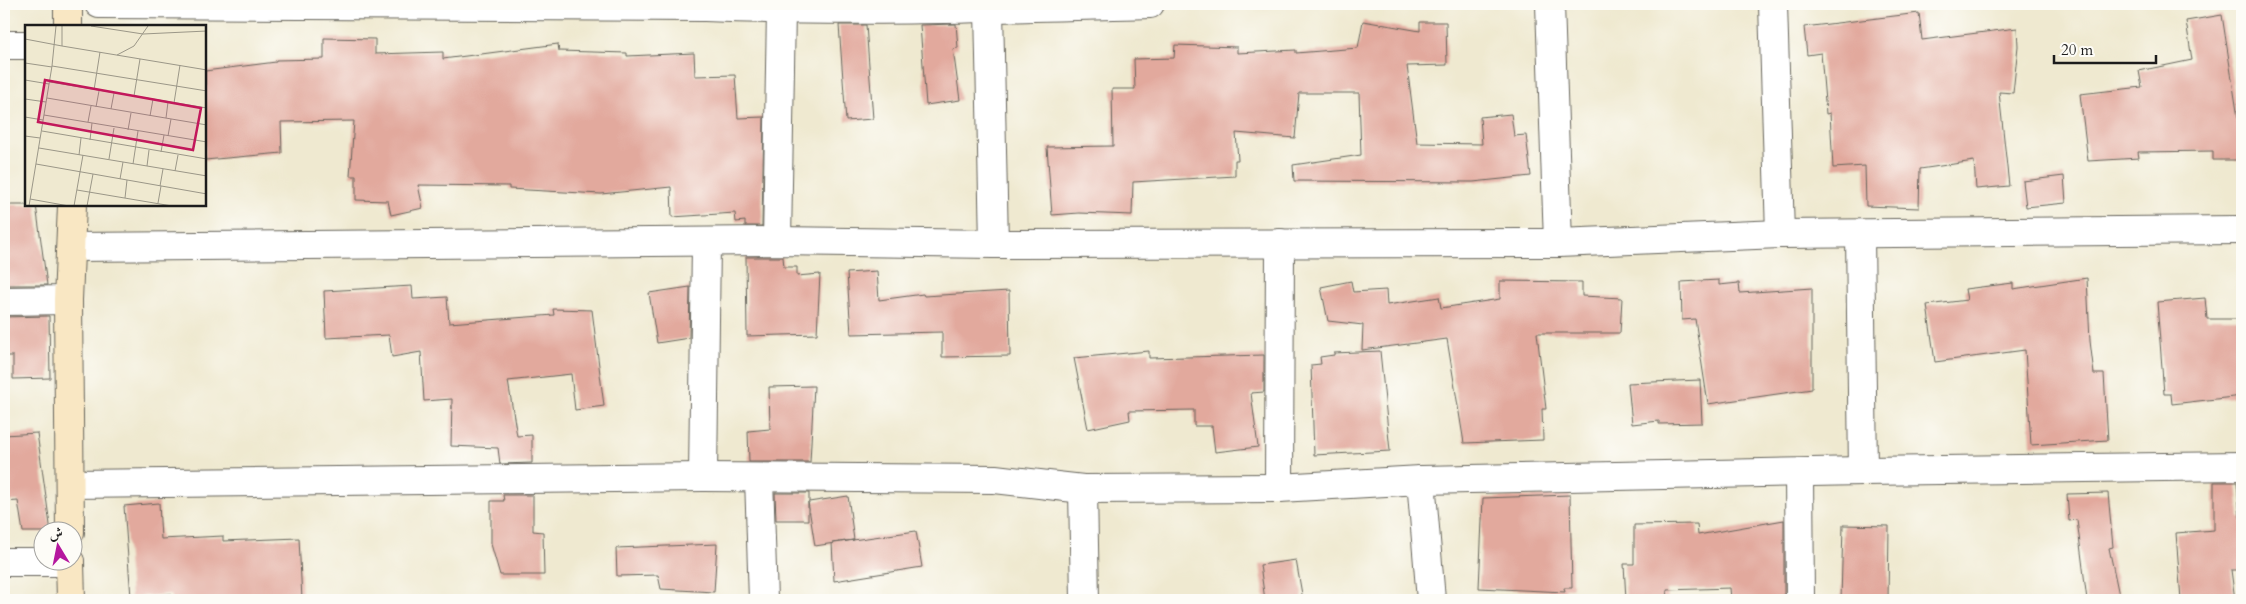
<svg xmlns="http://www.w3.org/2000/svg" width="2246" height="604" font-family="Cardo,Amiri,serif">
<rect width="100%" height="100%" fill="#fdfcf7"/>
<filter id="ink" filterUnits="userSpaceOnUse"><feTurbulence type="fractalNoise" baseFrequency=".02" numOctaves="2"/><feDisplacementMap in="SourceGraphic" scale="10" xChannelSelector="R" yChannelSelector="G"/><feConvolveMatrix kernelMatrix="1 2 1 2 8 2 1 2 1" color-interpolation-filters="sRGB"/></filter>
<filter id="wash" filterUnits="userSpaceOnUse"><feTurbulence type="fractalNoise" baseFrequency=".0096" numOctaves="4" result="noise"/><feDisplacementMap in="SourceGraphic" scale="20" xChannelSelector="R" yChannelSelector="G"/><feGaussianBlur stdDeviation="1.12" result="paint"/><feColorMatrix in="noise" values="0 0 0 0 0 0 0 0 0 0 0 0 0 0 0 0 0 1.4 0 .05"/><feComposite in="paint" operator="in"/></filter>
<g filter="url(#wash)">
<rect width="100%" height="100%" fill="#efe9d0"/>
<g id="blocks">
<!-- building -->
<g fill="#e2a99d">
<path d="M 1919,13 L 1922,40 L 2017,28 L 2018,46 L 2013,93 L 1999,92 L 2009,186 L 1976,189 L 1974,161 L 1920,169 L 1919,208 L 1866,206 L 1865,166 L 1833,168 L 1830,113 L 1826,114 L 1821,53 L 1807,55 L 1804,27 Z"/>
<path d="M 2222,15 L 2238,118 L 2242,118 L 2242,160 L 2213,160 L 2213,151 L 2138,152 L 2139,158 L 2088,161 L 2080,94 L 2142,87 L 2139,71 L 2192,60 L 2186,21 Z"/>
<path d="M 1363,21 L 1420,31 L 1420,22 L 1446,22 L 1447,65 L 1407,66 L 1417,143 L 1482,144 L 1480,117 L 1511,114 L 1514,136 L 1526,135 L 1531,176 L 1473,182 L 1294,181 L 1293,165 L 1361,155 L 1359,93 L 1299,93 L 1295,138 L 1236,133 L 1238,160 L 1235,160 L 1235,176 L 1133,182 L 1132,215 L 1079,213 L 1052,215 L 1047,147 L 1113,146 L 1112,89 L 1135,89 L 1134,59 L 1174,58 L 1175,45 L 1237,47 L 1237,53 L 1296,50 L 1296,53 L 1358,48 Z"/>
<path d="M 956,24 L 958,48 L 953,49 L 960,100 L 926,105 L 920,25 Z"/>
<path d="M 839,25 L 866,25 L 873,119 L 846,121 Z"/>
<path d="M 324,38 L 375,39 L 375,54 L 443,52 L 443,59 L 558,44 L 559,51 L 627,53 L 627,56 L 694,53 L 695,76 L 735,75 L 738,118 L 764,117 L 762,226 L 745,226 L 745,221 L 736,222 L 735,213 L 672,217 L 671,187 L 601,194 L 509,189 L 509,186 L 418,185 L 423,208 L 391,215 L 388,201 L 356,200 L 356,176 L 350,176 L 354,121 L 281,122 L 282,153 L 205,160 L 205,71 L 276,62 L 276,60 L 324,59 Z"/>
<path d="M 2064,176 L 2066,203 L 2026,207 L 2023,181 Z"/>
<path d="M 4,205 L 36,205 L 47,285 L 4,285 Z"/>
<path d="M 746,257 L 783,257 L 784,267 L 797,267 L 797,276 L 820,274 L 817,334 L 747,336 Z"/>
<path d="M 877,271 L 879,300 L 923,294 L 924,296 L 1009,291 L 1010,356 L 942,357 L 942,332 L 851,334 L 847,273 Z"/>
<path d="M 2087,278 L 2090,341 L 2094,374 L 2104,374 L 2108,440 L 2031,445 L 2025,350 L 1935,362 L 1927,305 L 1967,300 L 1965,289 L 2013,283 L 2013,289 Z"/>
<path d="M 1719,280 L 1719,285 L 1739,283 L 1740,293 L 1812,288 L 1812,389 L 1708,404 L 1695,319 L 1682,320 L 1681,282 Z"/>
<path d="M 1351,281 L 1353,292 L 1386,290 L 1387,305 L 1439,297 L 1441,308 L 1500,299 L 1500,281 L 1582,282 L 1582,296 L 1622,298 L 1620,333 L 1537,333 L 1546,409 L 1542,409 L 1543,440 L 1464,443 L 1447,339 L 1362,350 L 1363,325 L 1328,321 L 1321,287 Z"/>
<path d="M 412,286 L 413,299 L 447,297 L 449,323 L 554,315 L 553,309 L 592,310 L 604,406 L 575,410 L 571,374 L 508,381 L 517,436 L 532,435 L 532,463 L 500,464 L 498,448 L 451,446 L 452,399 L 424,401 L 421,352 L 392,357 L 389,335 L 326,338 L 324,291 Z"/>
<path d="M 690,287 L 689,338 L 657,343 L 649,293 Z"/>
<path d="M 2205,298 L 2207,319 L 2242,319 L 2242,396 L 2172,404 L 2171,394 L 2164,394 L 2157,302 Z"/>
<path d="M 49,316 L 50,378 L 13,379 L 13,356 L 4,356 L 4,317 Z"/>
<path d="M 1149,351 L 1149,358 L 1264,355 L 1264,392 L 1251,393 L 1258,447 L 1215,452 L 1212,426 L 1194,426 L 1194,410 L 1129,411 L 1130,420 L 1088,429 L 1074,358 Z"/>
<path d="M 1380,351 L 1390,451 L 1314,455 L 1311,365 L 1321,364 L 1320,357 L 1334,355 L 1334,353 Z"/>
<path d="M 1700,380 L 1702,423 L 1659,424 L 1659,421 L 1632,424 L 1628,383 Z"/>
<path d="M 814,386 L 810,462 L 749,462 L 748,431 L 770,429 L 769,387 Z"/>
<path d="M 37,433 L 51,532 L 23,532 L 18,501 L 4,502 L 4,435 Z"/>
<path d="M 2214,482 L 2237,482 L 2240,518 L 2242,518 L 2242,570 L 2231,570 L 2235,600 L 2181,600 L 2176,533 L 2214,530 Z"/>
<path d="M 775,493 L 809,493 L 809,502 L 848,496 L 854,540 L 815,546 L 808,502 L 808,520 L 776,520 Z"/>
<path d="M 2108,493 L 2113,547 L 2109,548 L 2120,600 L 2087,600 L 2077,520 L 2069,521 L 2067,494 Z"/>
<path d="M 503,495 L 533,495 L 533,531 L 543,532 L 544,575 L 500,575 L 491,544 L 491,501 L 504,501 Z"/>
<path d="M 1570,495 L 1572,588 L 1564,588 L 1565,592 L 1479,588 L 1483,498 Z"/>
<path d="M 159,503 L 161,539 L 223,536 L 223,541 L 299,538 L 302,600 L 171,600 L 171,594 L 131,597 L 124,506 Z"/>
<path d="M 1784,520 L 1784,600 L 1731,600 L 1730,588 L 1667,590 L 1668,600 L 1626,600 L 1624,564 L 1634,564 L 1634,525 L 1697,524 L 1698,535 Z"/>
<path d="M 1843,525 L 1889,526 L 1888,600 L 1841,600 Z"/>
<path d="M 916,531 L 922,567 L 834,581 L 832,543 Z"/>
<path d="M 717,544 L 714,592 L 661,589 L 658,575 L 617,576 L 616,548 Z"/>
<path d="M 1296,560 L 1303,600 L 1265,600 L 1260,565 Z"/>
</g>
</g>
</g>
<g filter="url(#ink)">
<use href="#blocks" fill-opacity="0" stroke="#66645b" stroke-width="1"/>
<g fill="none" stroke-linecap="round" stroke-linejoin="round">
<!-- street casing -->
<g stroke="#66645b" stroke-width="30">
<g id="street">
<path d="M 99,4 L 705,7 C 853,13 1002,8 1150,4"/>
<path d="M 1550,4 L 1558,243"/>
<path d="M 1773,4 L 1780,234"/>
<path d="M 989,9 L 994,244"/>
<path d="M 4,45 L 26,45"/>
<path d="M 1860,234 L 1863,471"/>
<path d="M 777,241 L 781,10"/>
<path d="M 71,247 L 777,241 L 994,244 L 1558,243 L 1780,234 L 2242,230"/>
<path d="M 4,301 L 68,300"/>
<path d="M 1799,473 L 1800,600"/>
<path d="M 703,477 L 706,242"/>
<path d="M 759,478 L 763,600"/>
<path d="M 1421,480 L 1431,600"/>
<path d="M 70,484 L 703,477 L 995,479 L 1083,489 L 1279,488 L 1421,480 L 1863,471 L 2242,466"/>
<path d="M 1279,488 L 1280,243"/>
<path d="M 1083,489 L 1085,600"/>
<path d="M 4,562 L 70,562"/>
</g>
</g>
<!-- secondary casing -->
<g stroke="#66645b" stroke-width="30">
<g id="secondary">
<path d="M 68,26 L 68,4"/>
<path d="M 70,532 L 68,300 L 72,205"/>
<path d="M 70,562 L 71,600"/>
</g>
</g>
<!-- street -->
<use href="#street" stroke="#fff" stroke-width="28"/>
<!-- secondary -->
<use href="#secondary" stroke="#f9e7c3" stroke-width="28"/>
</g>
</g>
<!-- overview -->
<g transform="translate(25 25)">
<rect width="181" height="181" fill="#efe9d0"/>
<path fill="none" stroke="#9b9788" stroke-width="1" d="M 37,1 L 37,21 L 182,45M 66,1 L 118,9 L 182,6M 0,14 L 37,21M 92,30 L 109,21 L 123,1M 0,38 L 27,42M 27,41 L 182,66M 0,55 L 24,59M 25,57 L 182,83M 69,65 L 75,27M 109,71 L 115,34M 22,73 L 182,100M 0,74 L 21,77M 149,78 L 155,40M 71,82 L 74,66M 86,84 L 89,68M 19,90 L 182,117M 125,91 L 128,74M 0,92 L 18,95M 141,93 L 143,77M 63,97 L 66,81M 103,105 L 106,88M 17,106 L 182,134M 0,111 L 15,113M 143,111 L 146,94M 65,115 L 67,98M 14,123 L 182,151M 136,127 L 139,110M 54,130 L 56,113M 84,134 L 89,103M 11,139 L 182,169M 108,139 L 113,106M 122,141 L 124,125M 150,146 L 153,130M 95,154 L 98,137M 135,161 L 138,144M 52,165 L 147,181M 100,173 L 102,155M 5,174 L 44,181M 133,178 L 136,161M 4,181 L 27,41 L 31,1M 49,181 L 58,130M 62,181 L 68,149"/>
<path fill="#c2185b" fill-opacity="0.15" stroke="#c2185b" stroke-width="2.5" d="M 20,55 L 176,83 L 168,125 L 13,97 Z"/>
<rect width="181" height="181" fill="none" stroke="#1c1c1c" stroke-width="2.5"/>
</g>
<!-- margin -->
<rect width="2246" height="604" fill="none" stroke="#fdfcf7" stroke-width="20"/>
<!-- north arrow -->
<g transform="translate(58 546) rotate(350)"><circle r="24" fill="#fdfcf7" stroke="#a3a29f"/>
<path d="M0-4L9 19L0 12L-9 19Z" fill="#b5179e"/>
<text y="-8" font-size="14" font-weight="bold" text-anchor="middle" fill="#1c1c1c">ش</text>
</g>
<!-- scale -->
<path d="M2054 55v8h102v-8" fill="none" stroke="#1c1c1c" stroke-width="2.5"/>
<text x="2061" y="55" font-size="15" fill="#1c1c1c" stroke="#fdfcf7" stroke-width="4" paint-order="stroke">20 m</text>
</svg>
